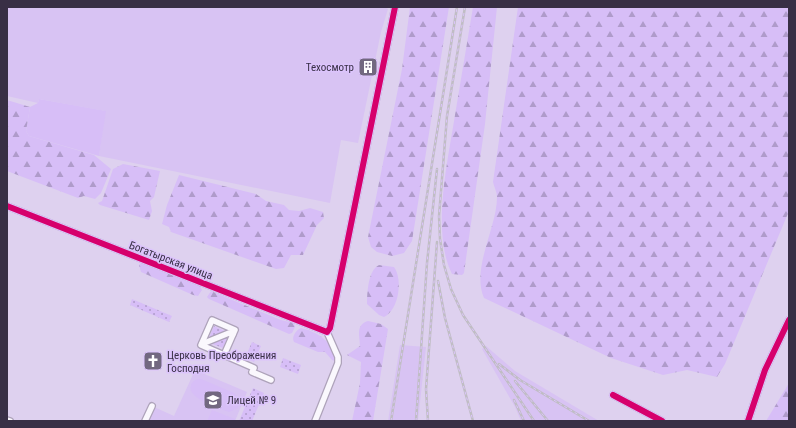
<svg xmlns="http://www.w3.org/2000/svg" width="796" height="428" font-family="'Roboto Condensed',sans-serif">
<defs>
<pattern id="forest-firs" width="22" height="20" patternUnits="userSpaceOnUse"><rect width="22" height="20" fill="#d7bef7"/><path d="M5 1l3.5 6h-7zM16 11l3.5 6h-7z" fill="#af9bca"/></pattern>
<pattern id="park-dots" width="8" height="8" patternUnits="userSpaceOnUse"><rect width="8" height="8" fill="#d7bef7"/><path d="M2 2h.1M6 6h.1" fill="none" stroke="#af9bca" stroke-width="1.8" stroke-linecap="round"/></pattern>
</defs>
<rect width="100%" height="100%" fill="#ded1ef"/>
<!-- built -->
<g fill="#d8c3f3">
<path d="M 7,7 L 385,7 L 388,9 L 381,32 L 358,143 L 341,140 L 330,203 L 99,156 L 105,111 L 39,99 L 38,103 L 7,96 Z"/>
<path d="M 400,345 L 426,347 L 418,421 L 388,421 Z"/>
<path d="M 486,346 L 515,371 L 599,421 L 521,421 L 515,407 L 482,349 Z"/>
<path d="M 195,370 L 247,392 L 235,421 L 148,421 L 154,407 L 174,416 Z"/>
</g>
<!-- green -->
<g fill="#d7bef7">
<path d="M 39,99 L 106,111 L 99,156 L 29,136 L 26,131 L 30,107 L 38,103 Z"/>
<path d="M 201,379 L 234,393 L 240,401 L 238,408 L 229,412 C 219,408 186,398 191,385 C 192,381 197,379 201,379 Z"/>
<path d="M 212,410 L 235,419 L 235,421 L 207,421 Z"/>
</g>
<!-- forest -->
<g fill="url(#forest-firs)">
<path d="M 410,7 L 449,7 L 412,241 L 404,253 L 392,256 L 377,252 L 371,247 L 368,237 L 402,69 Z"/>
<path d="M 473,7 L 497,7 L 485,124 L 464,273 L 462,275 L 452,274 C 431,232 448,160 455,115 C 461,79 467,43 473,7 Z"/>
<path d="M 518,7 L 789,7 L 789,211 L 725,364 L 717,377 L 687,370 L 663,375 L 611,358 L 484,298 C 471,268 497,228 497,197 C 497,192 494,187 493,182 Z"/>
<path d="M 7,100 L 30,107 L 26,131 L 29,136 L 94,155 L 111,169 L 101,193 L 95,199 L 84,196 L 78,198 L 7,171 Z"/>
<path d="M 123,164 L 160,171 L 154,197 L 150,201 L 152,211 L 149,220 L 100,205 L 98,203 L 102,201 L 113,169 Z"/>
<path d="M 179,175 L 256,194 L 266,201 L 284,205 L 289,210 L 299,211 L 310,208 L 323,212 L 324,218 L 317,225 L 303,255 L 291,255 L 284,268 L 276,269 L 171,232 L 169,227 L 162,224 L 167,205 Z"/>
<path d="M 141,263 L 200,286 L 202,290 L 198,296 L 193,295 L 141,272 L 139,265 Z"/>
<path d="M 379,265 L 394,267 C 403,279 399,310 384,317 L 379,315 L 367,304 C 367,293 368,270 379,265 Z"/>
<path d="M 211,291 L 281,320 L 294,323 L 295,327 L 292,333 L 289,334 L 209,299 L 207,297 Z"/>
<path d="M 368,321 L 381,324 L 388,329 L 373,421 L 352,421 L 360,383 L 361,362 L 347,355 L 360,346 C 360,336 355,325 368,321 Z"/>
<path d="M 301,328 C 316,331 336,343 335,361 L 332,360 L 325,352 L 318,352 L 294,342 C 291,337 296,330 301,328 Z"/>
<path d="M 789,383 L 789,421 L 766,421 Z"/>
</g>
<!-- park -->
<g fill="url(#park-dots)">
<path d="M 132,299 L 172,316 L 169,322 L 130,305 Z"/>
<path d="M 214,326 L 229,333 L 223,348 L 207,342 Z"/>
<path d="M 252,342 L 261,346 L 254,362 L 245,358 Z"/>
<path d="M 283,358 L 301,365 L 298,374 L 280,367 Z"/>
<path d="M 253,388 L 264,393 L 252,421 L 239,421 Z"/>
</g>
<g fill="none" stroke-linecap="round" stroke-linejoin="round">
<!-- minor casing -->
<g stroke="#aea3ba" stroke-width="8">
<g id="minor">
<path d="M 7,206 L 327,332"/>
<path d="M 327,332 L 330,328 L 395,7"/>
<path d="M 202,344 L 229,333 L 233,334"/>
<path d="M 224,355 L 235,330 L 212,320 L 201,345 L 254,368 L 252,372 L 271,380"/>
<path d="M 613,395 L 662,421"/>
<path d="M 7,420 L 10,421"/>
<path d="M 145,421 L 152,406"/>
<path d="M 315,421 L 338,363 L 338,357 L 327,332"/>
<path d="M 748,421 L 765,370 L 789,320"/>
</g>
</g>
<!-- minor -->
<use href="#minor" stroke="#faf8fd" stroke-width="5.5"/>
<!-- rail casing -->
<g stroke="#c0bdc4" stroke-width="2.5">
<g id="rail">
<path d="M 465,7 L 447,116 L 439,216 L 440,239 L 444,265 L 451,289 L 463,315 L 534,421"/>
<path d="M 438,281 L 445,318 L 473,421"/>
<path d="M 499,364 L 520,380 L 589,421"/>
<path d="M 515,381 L 548,421"/>
<path d="M 514,400 L 524,421"/>
<path d="M 391,421 L 457,7"/>
<path d="M 416,421 L 427,263 L 437,169"/>
<path d="M 428,421 L 426,389 L 437,242"/>
</g>
</g>
<!-- rail -->
<use href="#rail" stroke="#dcc4fc" stroke-width="1" stroke-dasharray="3" stroke-linecap="butt"/>
<!-- cycleway casing -->
<g stroke="#dcc4fc" stroke-width="8">
<g id="cycleway">
<path d="M 7,206 L 327,332 L 330,328 L 395,7"/>
<path d="M 613,395 L 662,421"/>
<path d="M 748,421 L 765,370 L 789,320"/>
</g>
</g>
<!-- cycleway -->
<use href="#cycleway" stroke="#d6006c" stroke-width="6"/>
</g>
<!-- icons -->
<defs>
<g id="building-square" transform="scale(1)"><rect x="-9" y="-9" width="18" height="18" rx="4" fill="#726880" stroke="#dcc4fc"/><path d="M-4-6H4V6H1V3H-1V6H-4ZM-2.5-4.3h1.7v1.8h-1.7ZM.8-4.3h1.7v1.8H.8ZM-2.5-1h1.7V.8h-1.7ZM.8-1h1.7V.8H.8Z" fill="#fff"/></g>
<g id="church-square" transform="scale(1)"><rect x="-9" y="-9" width="18" height="18" rx="4" fill="#726880" stroke="#dcc4fc"/><path d="M-1.2-6h2.4v3.5h3.3v2.4h-3.3V6h-2.4V-.1h-3.3v-2.4h3.3Z" fill="#fff"/></g>
<g id="school-square" transform="scale(1)"><rect x="-9" y="-9" width="18" height="18" rx="4" fill="#726880" stroke="#dcc4fc"/><path d="M0-5L7-2L0 1L-7-2ZM-4 1L0 2.5L4 1V4Q0 6-4 4Z" fill="#fff"/></g>
</defs>
<g fill-rule="evenodd">
<use href="#building-square" x="368" y="67"/>
<use href="#church-square" x="153" y="361"/>
<use href="#school-square" x="213" y="400"/>
</g>
<g text-anchor="middle" stroke-width="3" stroke-linejoin="round" paint-order="stroke">
<!-- poi labels -->
<g font-size="11" fill="#382f45" stroke="#dcc4fc" text-anchor="start">
<text x="354" y="71" text-anchor="end">Техосмотр</text>
<text x="167" y="359">Церковь Преображения<tspan x="167" dy="13">Господня</tspan></text>
<text x="227" y="404">Лицей № 9</text>
</g>
<!-- street labels -->
<g font-size="11" fill="#382f45" stroke="#dcc4fc">
<text transform="translate(171 260) rotate(21)" y="4">Богатырская улица</text>
</g>
</g>
<!-- border -->
<rect width="796" height="428" fill="none" stroke="#382f45" stroke-width="16"/>
</svg>
